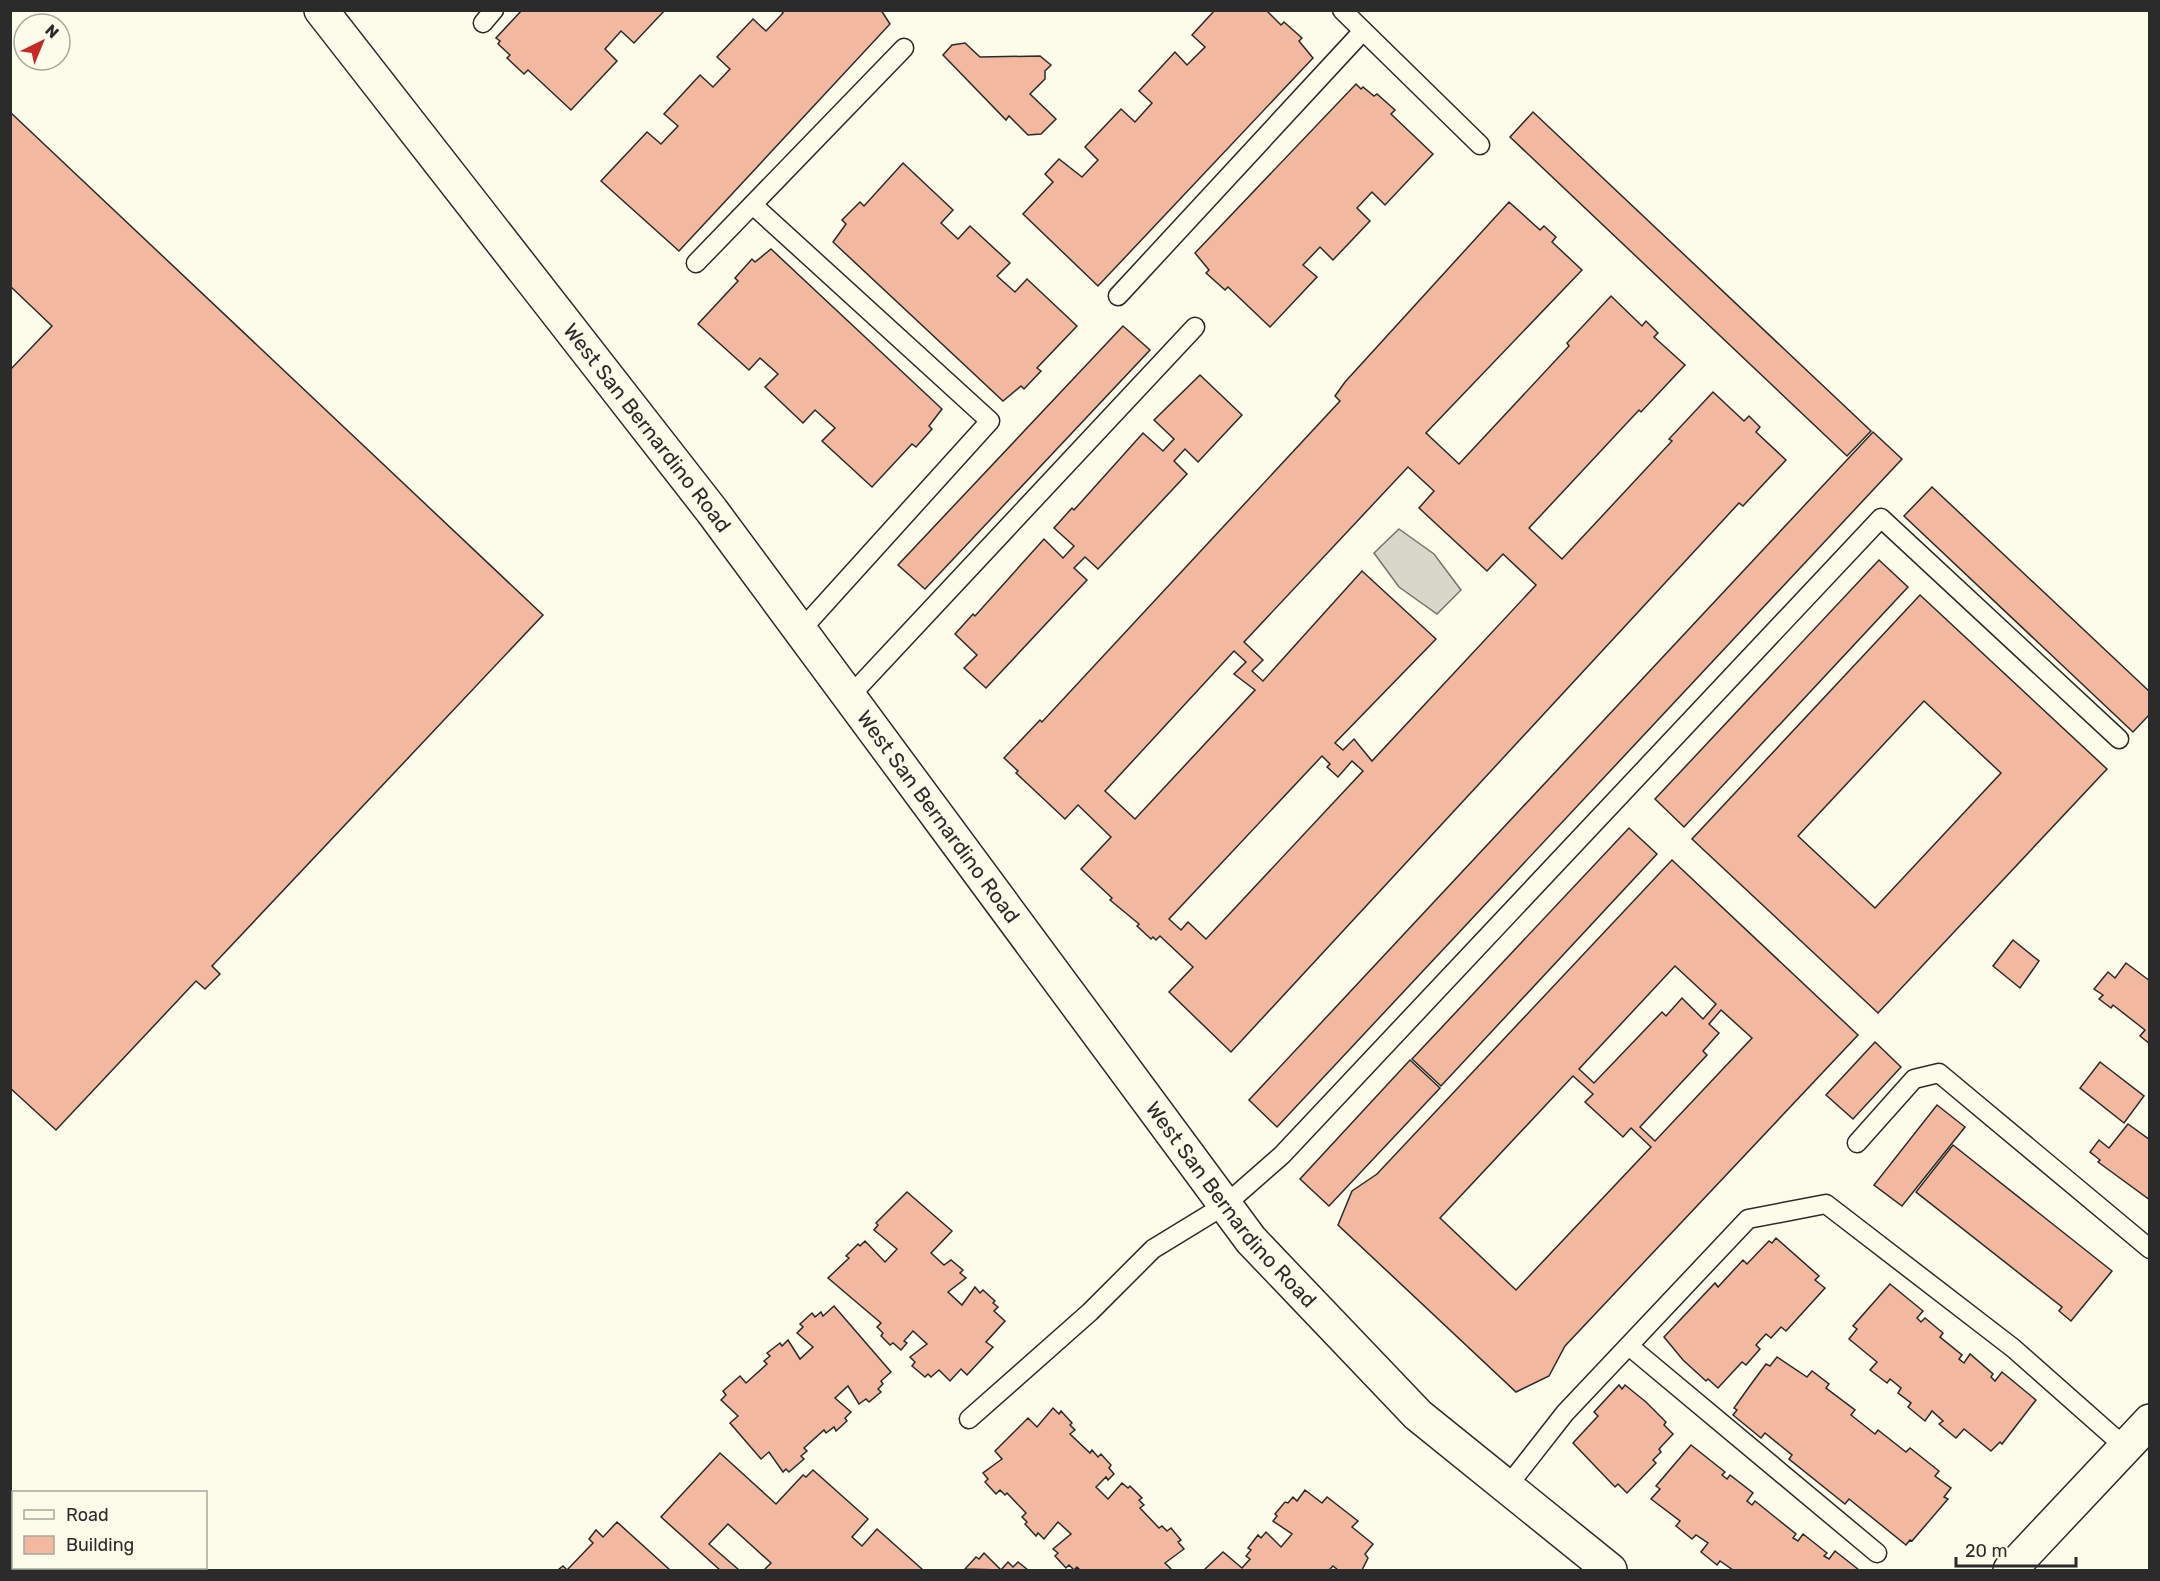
<svg xmlns="http://www.w3.org/2000/svg" width="2160" height="1581" font-family="Rubik,sans-serif">
<rect width="100%" height="100%" fill="#fdfbea"/>
<!-- water -->
<path fill="#d8d7c9" stroke="#74746e" stroke-width="1.5" d="M 1399,529 L 1434,554 L 1461,590 L 1437,614 L 1399,587 L 1374,553 Z"/>
<!-- building -->
<g fill="#f2b8a0" stroke="#2b2b2b" stroke-width="1.5" fill-rule="evenodd">
<path d="M 522,10 L 665,10 L 634,43 L 621,31 L 605,49 L 617,61 L 571,110 L 528,70 L 524,74 L 507,58 L 510,55 L 498,44 L 500,41 L 496,38 Z"/>
<path d="M 781,10 L 881,10 L 890,24 L 679,251 L 601,181 L 647,132 L 661,144 L 678,126 L 664,114 L 700,75 L 713,87 L 730,69 L 717,57 L 753,19 L 766,31 L 783,13 Z"/>
<path d="M 1215,10 L 1266,10 L 1281,25 L 1284,22 L 1302,38 L 1299,41 L 1313,58 L 1098,286 L 1023,214 L 1053,182 L 1045,174 L 1059,159 L 1082,177 L 1098,160 L 1085,147 L 1121,109 L 1135,122 L 1152,103 L 1139,91 L 1175,52 L 1187,65 L 1205,47 L 1192,35 Z"/>
<path d="M 965,43 L 980,57 L 1040,56 L 1051,65 L 1045,71 L 1045,79 L 1030,94 L 1056,119 L 1041,134 L 1028,135 L 1009,116 L 1006,120 L 943,55 L 952,45 Z"/>
<path d="M 1356,84 L 1361,89 L 1363,87 L 1374,96 L 1377,94 L 1395,110 L 1391,114 L 1433,154 L 1385,205 L 1372,192 L 1357,208 L 1370,221 L 1333,260 L 1320,247 L 1303,265 L 1317,277 L 1270,327 L 1228,287 L 1225,290 L 1206,273 L 1209,270 L 1195,253 Z"/>
<path d="M 10,112 L 543,615 L 212,966 L 220,974 L 205,989 L 196,981 L 56,1130 L 10,1088 L 10,370 L 52,326 L 10,286 Z"/>
<path d="M 1533,112 L 1871,431 L 1847,456 L 1510,137 Z"/>
<path d="M 903,163 L 953,210 L 941,223 L 958,239 L 970,226 L 1010,263 L 997,276 L 1015,292 L 1027,279 L 1077,326 L 1037,368 L 1041,371 L 1024,389 L 1021,386 L 1003,401 L 833,242 L 846,224 L 842,220 L 860,202 L 864,206 Z"/>
<path d="M 1509,202 L 1540,230 L 1544,226 L 1556,237 L 1552,242 L 1582,270 L 1426,433 L 1459,464 L 1569,346 L 1567,343 L 1611,296 L 1642,326 L 1646,321 L 1658,333 L 1654,337 L 1685,365 L 1641,412 L 1639,410 L 1529,528 L 1562,559 L 1672,441 L 1669,439 L 1713,392 L 1744,421 L 1749,416 L 1760,427 L 1756,432 L 1786,460 L 1743,506 L 1739,503 L 1231,1052 L 1169,992 L 1193,967 L 1160,936 L 1156,940 L 1153,937 L 1151,939 L 1137,926 L 1139,924 L 1110,900 L 1112,898 L 1081,869 L 1111,837 L 1078,805 L 1065,819 L 1016,773 L 1018,771 L 1004,758 L 1040,720 L 1042,722 L 1340,401 L 1335,396 L 1345,382 ZM 1408,467 L 1434,491 L 1419,508 L 1487,571 L 1503,554 L 1536,585 L 1372,761 L 1354,739 L 1343,750 L 1335,743 L 1436,639 L 1362,571 L 1263,681 L 1252,671 L 1263,660 L 1244,642 ZM 1234,651 L 1246,662 L 1234,674 L 1255,690 L 1135,819 L 1105,791 ZM 1322,756 L 1330,764 L 1327,767 L 1338,777 L 1352,761 L 1363,771 L 1206,939 L 1188,922 L 1181,930 L 1169,919 Z"/>
<path d="M 771,249 L 942,409 L 929,426 L 932,429 L 916,447 L 912,444 L 872,487 L 822,441 L 835,428 L 815,410 L 803,423 L 765,387 L 778,374 L 760,358 L 749,370 L 698,324 L 738,281 L 735,278 L 752,259 L 755,262 Z"/>
<path d="M 1123,326 L 1150,350 L 925,589 L 898,565 Z"/>
<path d="M 1200,375 L 1242,415 L 1198,462 L 1185,449 L 1174,461 L 1187,474 L 1098,569 L 1085,557 L 1074,568 L 1087,580 L 986,688 L 964,668 L 977,655 L 955,634 L 973,614 L 975,616 L 1044,539 L 1063,558 L 1074,546 L 1054,528 L 1072,508 L 1074,510 L 1143,433 L 1163,451 L 1174,439 L 1154,420 Z"/>
<path d="M 1873,432 L 1902,459 L 1277,1127 L 1249,1100 Z"/>
<path d="M 1932,487 L 2150,692 L 2150,714 L 2133,732 L 1904,516 Z"/>
<path d="M 1879,560 L 1908,587 L 1684,827 L 1655,799 Z"/>
<path d="M 1920,595 L 2107,769 L 1878,1013 L 1692,839 ZM 1924,701 L 2001,773 L 1875,908 L 1798,836 Z"/>
<path d="M 1629,828 L 1657,854 L 1441,1086 L 1412,1059 Z"/>
<path d="M 1672,860 L 1858,1035 L 1565,1346 L 1549,1376 L 1516,1392 L 1338,1225 L 1352,1191 L 1377,1174 ZM 1675,966 L 1716,1004 L 1703,1019 L 1682,998 L 1666,1016 L 1662,1012 L 1594,1083 L 1579,1069 ZM 1721,1010 L 1752,1038 L 1655,1141 L 1640,1127 L 1707,1055 L 1703,1051 L 1719,1033 L 1709,1024 ZM 1573,1076 L 1593,1094 L 1585,1102 L 1623,1137 L 1631,1128 L 1651,1147 L 1516,1290 L 1440,1218 Z"/>
<path d="M 2013,940 L 2039,961 L 2020,988 L 1993,966 Z"/>
<path d="M 2126,963 L 2150,981 L 2150,1044 L 2140,1036 L 2145,1030 L 2113,1005 L 2111,1008 L 2099,999 L 2103,995 L 2094,989 L 2108,972 L 2115,978 Z"/>
<path d="M 1875,1042 L 1901,1067 L 1853,1119 L 1826,1095 Z"/>
<path d="M 1410,1060 L 1440,1088 L 1329,1206 L 1300,1179 Z"/>
<path d="M 2100,1062 L 2144,1096 L 2124,1123 L 2080,1088 Z"/>
<path d="M 1937,1105 L 1965,1127 L 1902,1206 L 1874,1185 Z"/>
<path d="M 2128,1124 L 2150,1140 L 2150,1200 L 2098,1162 L 2100,1160 L 2090,1152 L 2099,1140 L 2109,1148 Z"/>
<path d="M 1953,1145 L 2112,1271 L 2071,1321 L 2059,1311 L 2062,1307 L 1916,1192 Z"/>
<path d="M 907,1192 L 952,1231 L 931,1253 L 944,1265 L 951,1260 L 963,1270 L 960,1273 L 966,1278 L 948,1292 L 962,1305 L 975,1287 L 980,1293 L 983,1290 L 995,1301 L 993,1303 L 998,1307 L 994,1311 L 1005,1321 L 986,1342 L 993,1347 L 967,1375 L 961,1369 L 950,1381 L 939,1370 L 931,1377 L 928,1374 L 925,1377 L 912,1366 L 915,1362 L 910,1357 L 927,1344 L 913,1331 L 904,1341 L 907,1343 L 901,1350 L 893,1343 L 890,1345 L 881,1336 L 883,1333 L 877,1327 L 881,1323 L 828,1278 L 849,1258 L 846,1256 L 858,1244 L 860,1246 L 865,1241 L 885,1262 L 897,1249 L 874,1230 L 878,1225 L 876,1223 Z"/>
<path d="M 1776,1238 L 1819,1276 L 1815,1280 L 1825,1288 L 1786,1331 L 1781,1327 L 1771,1338 L 1766,1334 L 1756,1345 L 1760,1349 L 1746,1365 L 1742,1362 L 1718,1388 L 1708,1379 L 1706,1381 L 1683,1360 L 1664,1337 L 1715,1283 L 1718,1287 L 1743,1260 L 1747,1264 L 1769,1241 L 1772,1243 Z"/>
<path d="M 1890,1284 L 1923,1311 L 1917,1318 L 1921,1322 L 1925,1318 L 1943,1333 L 1940,1337 L 1962,1355 L 1959,1359 L 1964,1363 L 1970,1354 L 1993,1374 L 1991,1377 L 1995,1381 L 2002,1372 L 2036,1400 L 2002,1444 L 2000,1442 L 1991,1451 L 1964,1429 L 1956,1438 L 1939,1424 L 1943,1421 L 1932,1411 L 1925,1421 L 1908,1407 L 1911,1403 L 1898,1393 L 1901,1388 L 1890,1379 L 1887,1383 L 1870,1370 L 1877,1362 L 1849,1339 L 1857,1329 L 1853,1326 Z"/>
<path d="M 834,1306 L 891,1372 L 881,1381 L 883,1384 L 878,1389 L 881,1392 L 869,1402 L 866,1399 L 859,1404 L 848,1386 L 835,1398 L 851,1412 L 845,1418 L 847,1421 L 836,1431 L 834,1427 L 826,1433 L 824,1430 L 804,1448 L 807,1451 L 801,1456 L 804,1459 L 789,1472 L 786,1469 L 783,1472 L 769,1452 L 761,1459 L 730,1423 L 738,1416 L 721,1400 L 726,1395 L 723,1391 L 740,1376 L 746,1383 L 767,1364 L 764,1361 L 770,1356 L 767,1353 L 780,1343 L 782,1346 L 788,1340 L 800,1359 L 813,1347 L 797,1333 L 803,1327 L 800,1324 L 812,1313 L 815,1317 L 821,1312 L 823,1316 Z"/>
<path d="M 1777,1357 L 1807,1377 L 1812,1371 L 1829,1384 L 1826,1388 L 1855,1410 L 1851,1415 L 1875,1434 L 1878,1430 L 1906,1452 L 1910,1448 L 1939,1471 L 1935,1476 L 1951,1488 L 1944,1497 L 1948,1499 L 1912,1541 L 1910,1540 L 1906,1545 L 1849,1499 L 1845,1504 L 1789,1459 L 1792,1455 L 1765,1433 L 1761,1438 L 1733,1415 L 1737,1410 L 1734,1408 L 1749,1387 L 1766,1364 L 1770,1366 Z"/>
<path d="M 1619,1385 L 1622,1389 L 1625,1385 L 1646,1402 L 1666,1422 L 1664,1425 L 1673,1434 L 1659,1449 L 1661,1452 L 1653,1460 L 1656,1463 L 1627,1493 L 1618,1484 L 1615,1487 L 1573,1443 L 1598,1416 L 1594,1412 Z"/>
<path d="M 1053,1408 L 1059,1414 L 1061,1411 L 1072,1423 L 1070,1425 L 1075,1430 L 1070,1434 L 1090,1453 L 1092,1450 L 1098,1457 L 1101,1454 L 1111,1465 L 1109,1468 L 1114,1474 L 1108,1480 L 1106,1477 L 1096,1487 L 1108,1499 L 1122,1483 L 1128,1488 L 1130,1486 L 1142,1498 L 1139,1500 L 1144,1505 L 1140,1508 L 1159,1528 L 1162,1526 L 1167,1531 L 1171,1528 L 1181,1540 L 1178,1542 L 1184,1549 L 1165,1563 L 1172,1570 L 1080,1570 L 1077,1567 L 1074,1570 L 1069,1565 L 1066,1568 L 1055,1556 L 1058,1553 L 1053,1549 L 1071,1534 L 1058,1522 L 1044,1539 L 1038,1533 L 1036,1536 L 1025,1524 L 1027,1522 L 1022,1517 L 1026,1513 L 1007,1493 L 1005,1495 L 1000,1490 L 996,1494 L 985,1482 L 988,1479 L 983,1473 L 1002,1459 L 995,1451 L 1028,1418 L 1037,1427 Z"/>
<path d="M 1691,1445 L 1725,1472 L 1722,1475 L 1727,1479 L 1730,1475 L 1753,1493 L 1747,1501 L 1752,1505 L 1755,1501 L 1796,1534 L 1793,1538 L 1798,1541 L 1803,1534 L 1827,1553 L 1824,1556 L 1829,1559 L 1835,1551 L 1859,1570 L 1733,1570 L 1720,1561 L 1717,1565 L 1701,1552 L 1708,1543 L 1696,1535 L 1692,1539 L 1676,1526 L 1680,1521 L 1651,1499 L 1660,1489 L 1656,1486 Z"/>
<path d="M 720,1453 L 776,1504 L 803,1475 L 806,1477 L 813,1470 L 868,1519 L 852,1537 L 862,1546 L 877,1529 L 923,1570 L 764,1570 L 771,1563 L 728,1524 L 709,1544 L 739,1570 L 720,1570 L 661,1517 Z"/>
<path d="M 1305,1490 L 1322,1503 L 1327,1497 L 1358,1521 L 1352,1527 L 1373,1544 L 1365,1554 L 1368,1558 L 1362,1570 L 1338,1570 L 1333,1566 L 1329,1570 L 1204,1570 L 1223,1552 L 1242,1568 L 1250,1559 L 1246,1556 L 1251,1550 L 1248,1548 L 1258,1535 L 1261,1538 L 1266,1532 L 1281,1547 L 1292,1534 L 1273,1521 L 1277,1516 L 1275,1514 L 1285,1502 L 1288,1503 L 1293,1497 L 1297,1501 Z"/>
<path d="M 617,1522 L 670,1570 L 558,1570 L 563,1566 L 567,1570 L 593,1543 L 589,1539 L 596,1530 L 603,1537 Z"/>
<path d="M 984,1553 L 1001,1570 L 965,1569 L 976,1557 L 979,1559 Z"/>
<path d="M 1008,1562 L 1013,1567 L 1018,1562 L 1028,1570 L 1001,1570 Z"/>
</g>
<g fill="none" stroke-linecap="round" stroke-linejoin="round">
<!-- lane casing -->
<g stroke="#2b2b2b" stroke-width="21">
<g id="lane">
<path d="M 1342,10 L 1480,145"/>
<path d="M 483,23 L 494,10"/>
<path d="M 753,205 L 990,421 L 801,630"/>
<path d="M 696,263 L 904,48"/>
<path d="M 1118,296 L 1363,31"/>
<path d="M 849,697 L 1195,327"/>
<path d="M 1857,1143 L 1914,1079 L 1939,1073 L 2150,1249"/>
<path d="M 1629,1346 L 1877,1553"/>
<path d="M 969,1419 L 1090,1312 L 1153,1249 L 1225,1205 L 1282,1155 L 1881,518 L 2119,739"/>
<path d="M 1507,1487 L 1565,1413 L 1748,1219 L 1826,1204 L 2013,1348 L 2125,1447"/>
</g>
</g>
<!-- secondary casing -->
<g stroke="#2b2b2b" stroke-width="36">
<g id="secondary">
<path id="s1" d="M 321,10 L 712,511 L 1251,1240 L 1418,1415 L 1610,1570"/>
<path d="M 2010,1570 L 2150,1421"/>
</g>
</g>
<!-- lane -->
<use href="#lane" stroke="#fdfbea" stroke-width="18"/>
<!-- secondary -->
<use href="#secondary" stroke="#fdfbea" stroke-width="33"/>
</g>
<g text-anchor="middle" stroke-width="4.5" stroke-linejoin="round" paint-order="stroke">
<!-- street labels -->
<g font-size="21" fill="#2b2b2b" stroke="#fdfbea">
<text dy="7" stroke="none"><textPath href="#s1" startOffset="530">West San Bernardino Road</textPath></text>
<text dy="7" stroke="none"><textPath href="#s1" startOffset="1016">West San Bernardino Road</textPath></text>
<text dy="7" stroke="none"><textPath href="#s1" startOffset="1502">West San Bernardino Road</textPath></text>
</g>
</g>
<!-- border -->
<rect width="2160" height="1581" fill="none" stroke="#2b2b2b" stroke-width="24"/>
<!-- legend -->
<rect x="12" y="1491" width="195" height="78" fill="#fdfbea" stroke="#a9a89e" stroke-width="1.5"/>
<rect x="24" y="1510" width="30" height="9" fill="#fdfbea" stroke="#a9a89e" stroke-width="1.5"/>
<text x="66" y="1521" font-size="18" fill="#2b2b2b">Road</text>
<rect x="24" y="1536" width="30" height="18" fill="#f2b8a0" stroke="#a9a89e" stroke-width="1.5"/>
<text x="66" y="1551" font-size="18" fill="#2b2b2b">Building</text>
<!-- north arrow -->
<g transform="translate(42 42) rotate(43)"><circle r="28" fill="#fdfbea" stroke="#a9a89e" stroke-width="1.5"/>
<path d="M0-4.5L10 22L0 15L-10 22Z" fill="#c62828"/>
<text y="-9" font-size="16" font-weight="bold" text-anchor="middle" fill="#2b2b2b">N</text>
</g>
<!-- scale -->
<path d="M1956 1557v9h120v-9" fill="none" stroke="#2b2b2b" stroke-width="3"/>
<text x="1965" y="1557" font-size="18" fill="#2b2b2b" stroke="#fdfbea" stroke-width="4.5" paint-order="stroke">20 m</text>
</svg>
